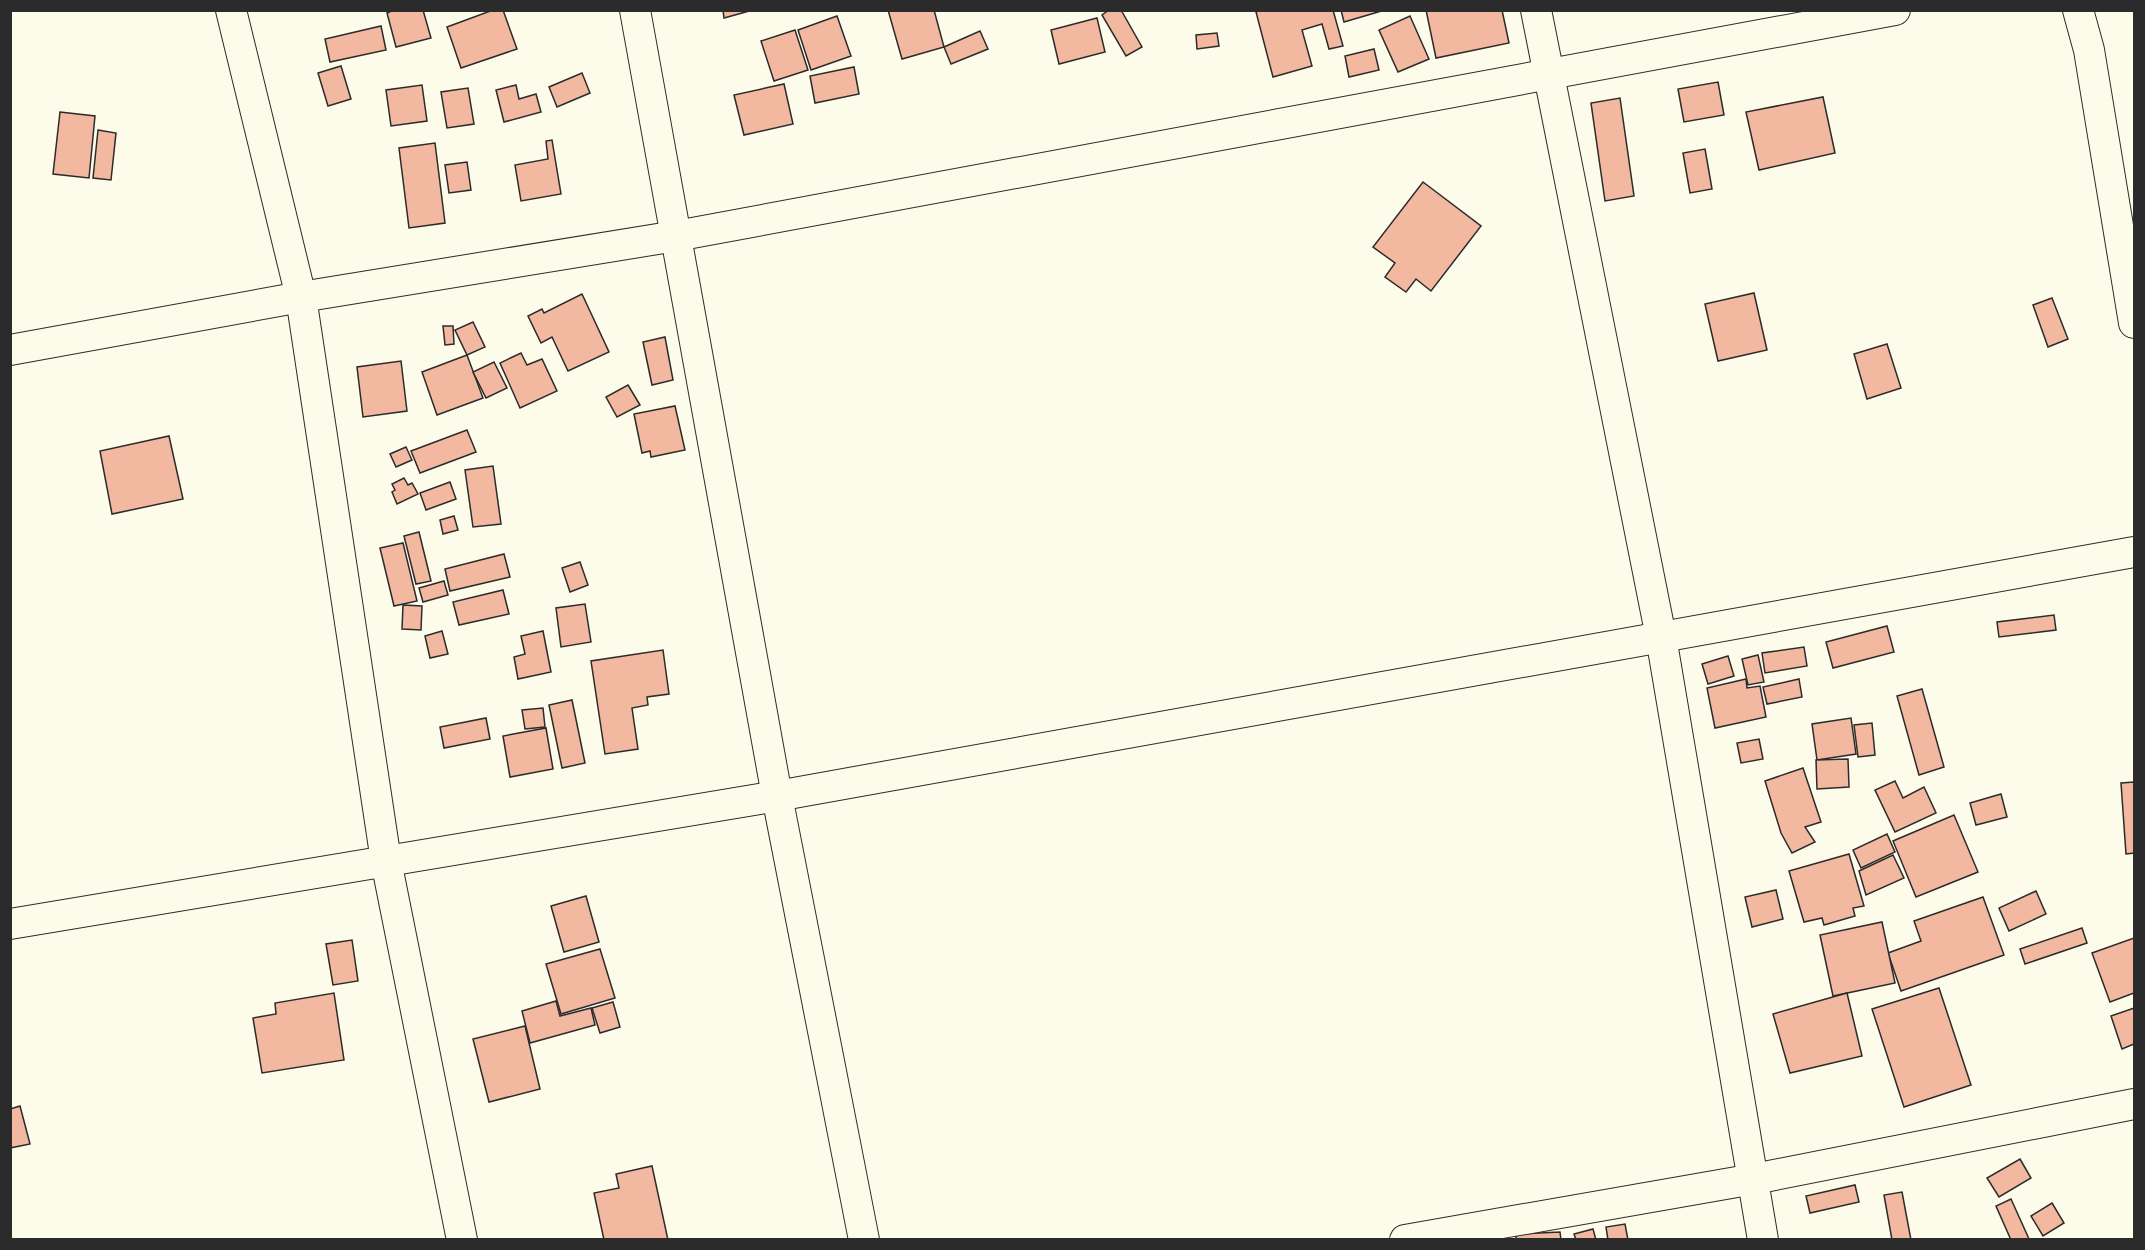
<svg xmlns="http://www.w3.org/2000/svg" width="2145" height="1250" font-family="'Titillium Web',sans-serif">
<rect width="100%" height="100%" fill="#fdfbea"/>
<!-- building -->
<g fill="#f2b8a0" stroke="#2b2b2b" stroke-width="1.5">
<path d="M 394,10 L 423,10 L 431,38 L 396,47 L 387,13 Z"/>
<path d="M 493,10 L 503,10 L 517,49 L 461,68 L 447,27 Z"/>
<path d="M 723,10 L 753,10 L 724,18 Z"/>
<path d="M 888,10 L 934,10 L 944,47 L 902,59 Z"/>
<path d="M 1109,10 L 1121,10 L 1142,47 L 1126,56 L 1102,15 Z"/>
<path d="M 1261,10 L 1333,10 L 1343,46 L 1329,49 L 1322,24 L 1302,30 L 1312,66 L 1273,77 L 1256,12 Z"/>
<path d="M 1341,10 L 1385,10 L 1344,22 Z"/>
<path d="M 1426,10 L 1502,10 L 1509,43 L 1436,58 Z"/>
<path d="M 837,16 L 851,56 L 811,70 L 798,30 Z"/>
<path d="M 1410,16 L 1429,59 L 1398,72 L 1379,30 Z"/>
<path d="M 1097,18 L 1105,52 L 1059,64 L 1051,30 Z"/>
<path d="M 381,26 L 386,50 L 330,62 L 325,39 Z"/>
<path d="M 795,30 L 808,70 L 774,81 L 761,41 Z"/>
<path d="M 980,31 L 988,49 L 951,64 L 944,47 Z"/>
<path d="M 1217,33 L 1219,46 L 1197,49 L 1196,35 Z"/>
<path d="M 1374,49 L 1379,70 L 1349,77 L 1345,56 Z"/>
<path d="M 341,66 L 351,99 L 328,106 L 318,73 Z"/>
<path d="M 854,67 L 859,94 L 815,103 L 810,76 Z"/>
<path d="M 582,73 L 590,93 L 557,107 L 549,87 Z"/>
<path d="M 1718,82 L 1724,115 L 1684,122 L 1678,89 Z"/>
<path d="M 784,84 L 793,124 L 744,135 L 734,95 Z"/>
<path d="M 422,85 L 427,121 L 391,126 L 386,90 Z"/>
<path d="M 516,85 L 519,99 L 536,94 L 541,112 L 504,122 L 496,90 Z"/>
<path d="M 468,88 L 474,124 L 447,128 L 441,92 Z"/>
<path d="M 1823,97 L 1835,153 L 1759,170 L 1746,112 Z"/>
<path d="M 1620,98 L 1634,196 L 1605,201 L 1591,103 Z"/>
<path d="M 60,112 L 95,116 L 89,178 L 53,174 Z"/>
<path d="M 98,130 L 116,133 L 111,180 L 93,178 Z"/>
<path d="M 552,140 L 561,194 L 521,201 L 515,165 L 548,159 L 546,141 Z"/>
<path d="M 435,143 L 445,223 L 409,228 L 399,148 Z"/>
<path d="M 1705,149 L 1712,189 L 1690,193 L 1683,153 Z"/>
<path d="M 467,162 L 471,190 L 449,193 L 445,165 Z"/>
<path d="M 1423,182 L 1481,226 L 1431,291 L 1416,279 L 1406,292 L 1385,277 L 1395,263 L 1373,247 Z"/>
<path d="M 1754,293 L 1767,350 L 1718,361 L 1705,304 Z"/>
<path d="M 582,294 L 609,352 L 568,371 L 552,337 L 541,343 L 528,316 L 542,309 L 544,313 Z"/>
<path d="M 2052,298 L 2068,339 L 2048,347 L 2033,305 Z"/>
<path d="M 473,322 L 485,347 L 467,355 L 455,330 Z"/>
<path d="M 443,326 L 453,326 L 454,344 L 445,345 Z"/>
<path d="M 665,337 L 673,380 L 652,385 L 643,342 Z"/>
<path d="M 1887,344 L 1901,388 L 1867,399 L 1854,354 Z"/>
<path d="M 521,353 L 527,365 L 542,359 L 557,391 L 520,408 L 500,363 Z"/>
<path d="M 467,355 L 483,398 L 437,415 L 422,372 Z"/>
<path d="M 401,361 L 407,411 L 363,417 L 357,367 Z"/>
<path d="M 494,362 L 507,388 L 486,398 L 473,372 Z"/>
<path d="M 628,385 L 640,405 L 617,417 L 606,397 Z"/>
<path d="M 675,406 L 685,450 L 651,457 L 650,451 L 642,453 L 634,414 Z"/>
<path d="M 467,430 L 476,452 L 420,473 L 411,451 Z"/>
<path d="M 169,436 L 183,499 L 112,514 L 100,451 Z"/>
<path d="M 406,447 L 412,460 L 396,467 L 390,454 Z"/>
<path d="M 493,466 L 501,524 L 473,527 L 465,470 Z"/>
<path d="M 404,478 L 408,485 L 412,483 L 418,494 L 397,504 L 392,492 L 395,490 L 392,484 Z"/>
<path d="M 450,482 L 456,499 L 426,510 L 420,493 Z"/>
<path d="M 454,516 L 458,530 L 443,534 L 440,520 Z"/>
<path d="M 419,532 L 431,581 L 416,584 L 404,536 Z"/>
<path d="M 403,543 L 417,601 L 394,606 L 380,548 Z"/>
<path d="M 504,554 L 510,577 L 450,591 L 445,569 Z"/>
<path d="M 580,562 L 588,585 L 570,592 L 562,568 Z"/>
<path d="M 444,581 L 448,595 L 423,602 L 419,588 Z"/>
<path d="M 503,590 L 509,614 L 459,625 L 453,602 Z"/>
<path d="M 585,604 L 591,642 L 561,647 L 556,608 Z"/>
<path d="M 403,605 L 422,606 L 421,630 L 402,629 Z"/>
<path d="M 2054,615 L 2056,630 L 1999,637 L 1997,622 Z"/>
<path d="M 1887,626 L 1894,652 L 1833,668 L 1826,642 Z"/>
<path d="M 442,631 L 448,654 L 430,658 L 425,636 Z"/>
<path d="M 543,631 L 551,672 L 518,679 L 514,657 L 525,654 L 521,636 Z"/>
<path d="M 1804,647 L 1807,666 L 1765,673 L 1762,653 Z"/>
<path d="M 663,650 L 669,694 L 647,697 L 648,705 L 632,708 L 638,749 L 605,754 L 591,661 Z"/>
<path d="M 1758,655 L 1764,682 L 1748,685 L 1742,659 Z"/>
<path d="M 1728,656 L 1734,676 L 1708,684 L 1702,664 Z"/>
<path d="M 1746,679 L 1747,688 L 1760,686 L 1766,717 L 1715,728 L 1707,688 Z"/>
<path d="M 1799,679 L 1802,697 L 1767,704 L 1763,687 Z"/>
<path d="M 1922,689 L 1944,767 L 1919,775 L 1897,696 Z"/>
<path d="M 572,700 L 585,763 L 562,768 L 549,705 Z"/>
<path d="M 543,708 L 545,727 L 525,729 L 522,710 Z"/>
<path d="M 486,718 L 490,739 L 444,748 L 440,727 Z"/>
<path d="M 1851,718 L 1856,754 L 1817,760 L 1812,724 Z"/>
<path d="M 1872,723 L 1875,755 L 1858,757 L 1854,725 Z"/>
<path d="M 546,728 L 553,769 L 510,777 L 503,736 Z"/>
<path d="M 1759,739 L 1763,759 L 1741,763 L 1737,743 Z"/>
<path d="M 1848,759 L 1849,787 L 1817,789 L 1816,760 Z"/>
<path d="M 1803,768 L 1821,822 L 1805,827 L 1815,842 L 1792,853 L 1781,833 L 1765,781 Z"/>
<path d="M 1895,781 L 1903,798 L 1924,787 L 1936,813 L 1895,832 L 1875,790 Z"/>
<path d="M 2134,782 L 2134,853 L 2126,854 L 2121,783 Z"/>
<path d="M 2001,794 L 2007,817 L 1976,825 L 1970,803 Z"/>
<path d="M 1954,815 L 1978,872 L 1916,897 L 1893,841 Z"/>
<path d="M 1887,834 L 1895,852 L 1861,868 L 1853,850 Z"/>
<path d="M 1849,854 L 1864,906 L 1853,908 L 1855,916 L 1824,925 L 1822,918 L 1804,922 L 1789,871 Z"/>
<path d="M 1893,855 L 1904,878 L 1866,895 L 1859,871 Z"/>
<path d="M 1776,890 L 1783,919 L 1752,927 L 1745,897 Z"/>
<path d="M 2036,891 L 2046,914 L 2009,931 L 1999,908 Z"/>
<path d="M 586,896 L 599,942 L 564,952 L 551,906 Z"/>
<path d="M 1983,897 L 2004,955 L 1901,991 L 1888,953 L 1921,941 L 1914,921 Z"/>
<path d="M 1882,922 L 1895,983 L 1833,996 L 1820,935 Z"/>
<path d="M 2082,928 L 2087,943 L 2025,964 L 2020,949 Z"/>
<path d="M 2134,938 L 2134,993 L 2110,1002 L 2092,953 Z"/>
<path d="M 352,940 L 358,981 L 333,985 L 326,944 Z"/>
<path d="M 600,949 L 615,998 L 561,1014 L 546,964 Z"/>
<path d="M 1939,988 L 1971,1085 L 1904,1107 L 1872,1009 Z"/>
<path d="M 334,993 L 344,1060 L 262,1073 L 253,1018 L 276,1014 L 275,1003 Z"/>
<path d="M 1847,993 L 1862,1056 L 1790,1073 L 1773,1014 Z"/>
<path d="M 556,1001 L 560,1016 L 591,1008 L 595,1025 L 530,1043 L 522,1011 Z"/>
<path d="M 613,1002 L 620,1027 L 600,1033 L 592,1008 Z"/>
<path d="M 2134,1008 L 2134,1044 L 2122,1049 L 2111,1016 Z"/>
<path d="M 525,1026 L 540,1089 L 489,1102 L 473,1039 Z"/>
<path d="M 20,1106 L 30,1144 L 10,1148 L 10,1109 Z"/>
<path d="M 2020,1159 L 2031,1178 L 1999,1197 L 1987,1178 Z"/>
<path d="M 652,1166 L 668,1240 L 604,1240 L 594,1193 L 619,1188 L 616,1174 Z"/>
<path d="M 1855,1185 L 1859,1202 L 1810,1213 L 1806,1196 Z"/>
<path d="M 1902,1192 L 1911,1240 L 1892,1240 L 1884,1195 Z"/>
<path d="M 2011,1199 L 2029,1239 L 2027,1240 L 2011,1240 L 1996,1206 Z"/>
<path d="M 2052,1203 L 2064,1223 L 2043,1236 L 2031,1216 Z"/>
<path d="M 1625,1224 L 1628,1240 L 1608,1240 L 1606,1227 Z"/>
<path d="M 1593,1229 L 1596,1240 L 1576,1240 L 1574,1234 Z"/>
<path d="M 1560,1232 L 1561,1240 L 1516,1240 L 1516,1234 Z"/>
</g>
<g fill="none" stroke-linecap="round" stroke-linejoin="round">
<!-- minor casing -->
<g stroke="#2b2b2b" stroke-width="32">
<g id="minor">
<path d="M 231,10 L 301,297 L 386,861 L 462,1240"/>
<path d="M 635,10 L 777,796 L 864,1240"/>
<path d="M 1536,10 L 1661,637 L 1763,1240"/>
<path d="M 2078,10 L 2089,50 L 2134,323"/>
<path d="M 10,350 L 301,297 L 676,236 L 1895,10"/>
<path d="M 10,924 L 777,796 L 2134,552"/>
<path d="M 1405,1240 L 1754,1179 L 2134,1104"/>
</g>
</g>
<!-- minor -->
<use href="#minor" stroke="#fdfbea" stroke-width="30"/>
</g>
<!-- border -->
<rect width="2145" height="1250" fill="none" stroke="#2b2b2b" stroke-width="24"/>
</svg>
